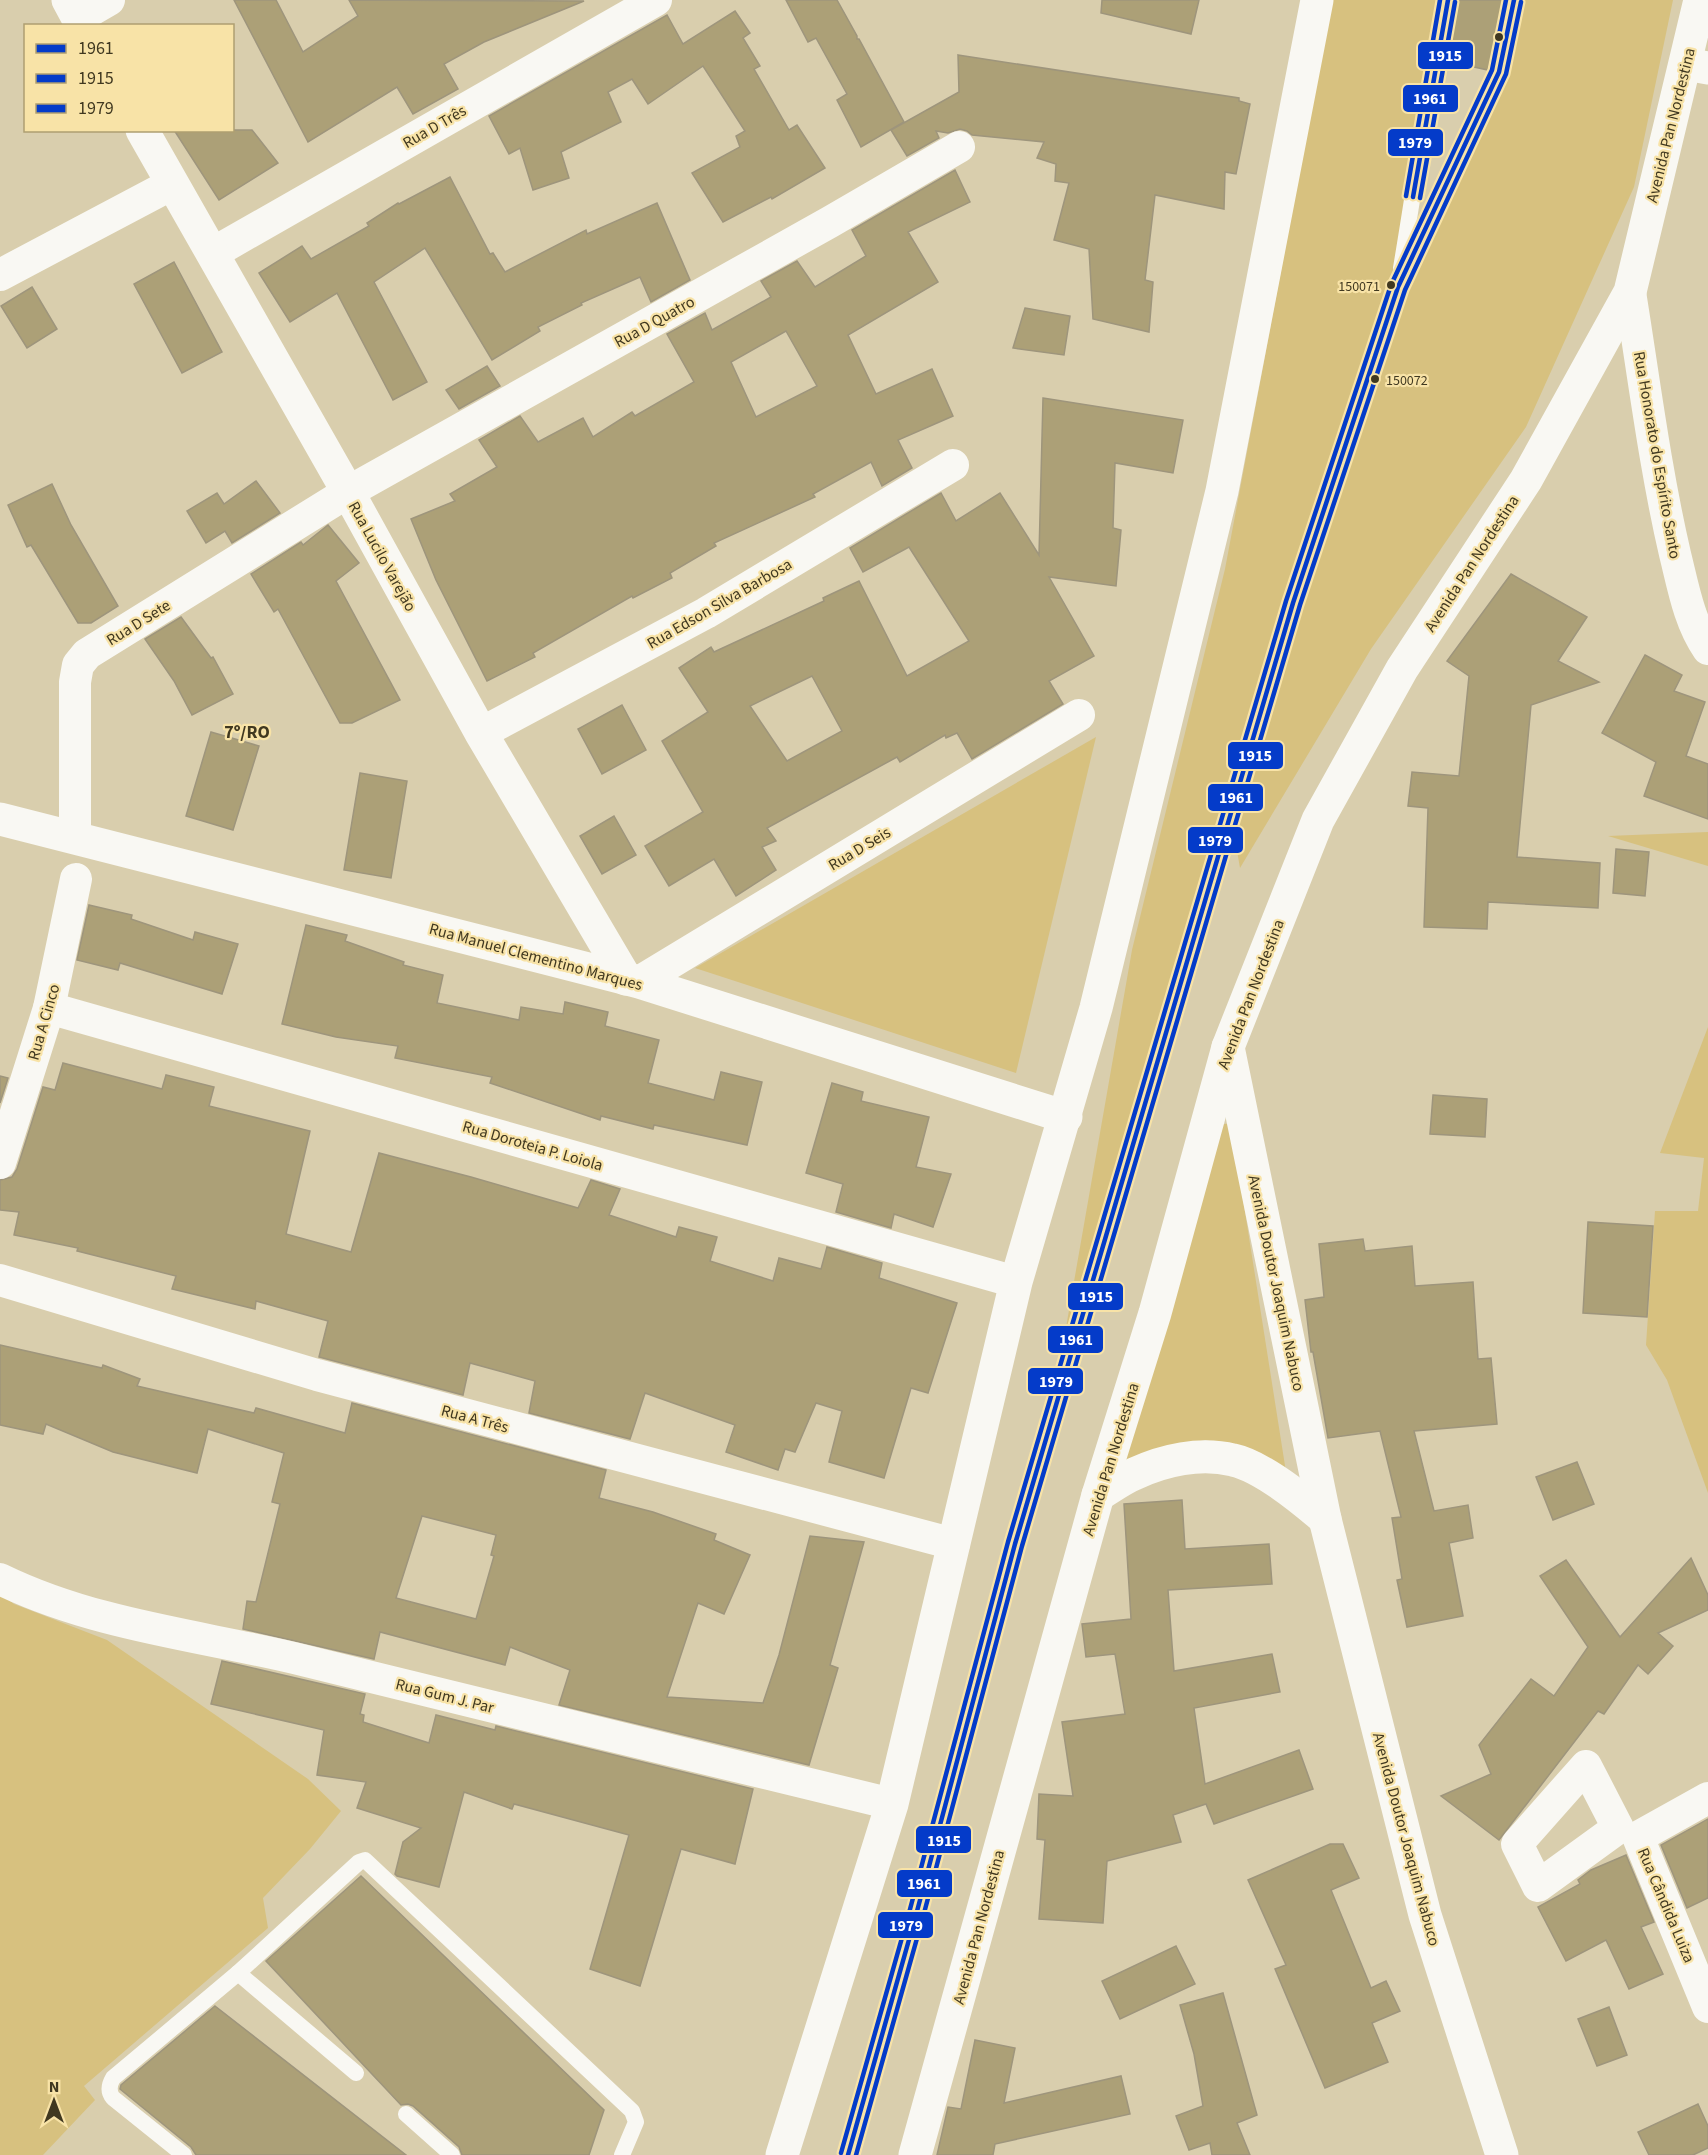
<svg xmlns="http://www.w3.org/2000/svg" width="1708" height="2155" font-family="'Source Sans 3',sans-serif">
<rect width="100%" height="100%" fill="#d9cead"/>
<!-- green -->
<g fill="#d7c17f">
<path d="M 1332,0 L 1455,0 L 1398,287 L 1047,1436 L 1132,950 L 1225,569 Z"/>
<path d="M 1524,0 L 1673,0 L 1634,187 L 1526,427 L 1371,649 L 1240,868 L 1233,828 L 1341,487 L 1410,287 L 1507,76 Z"/>
<path d="M 1096,737 L 1016,1073 L 695,968 Z"/>
<path d="M 1708,832 L 1708,866 L 1608,836 Z"/>
<path d="M 1708,1027 L 1708,1493 L 1667,1380 L 1646,1345 L 1655,1211 L 1698,1211 L 1704,1158 L 1660,1153 Z"/>
<path d="M 1231,1123 L 1289,1491 L 1245,1449 L 1205,1440 L 1120,1462 L 1219,1125 Z"/>
<path d="M 0,1593 L 14,1604 L 107,1640 L 308,1779 L 341,1811 L 310,1849 L 263,1898 L 268,1928 L 84,2086 L 95,2100 L 43,2155 L 0,2155 Z"/>
</g>
<!-- building -->
<g fill="#aca077" stroke="#9e957c" stroke-width="1.5" fill-rule="evenodd">
<path d="M 234,0 L 276,0 L 303,52 L 358,16 L 349,0 L 584,1 L 484,42 L 444,64 L 458,89 L 413,114 L 397,87 L 308,142 Z"/>
<path d="M 786,0 L 837,0 L 857,36 L 857,39 L 859,39 L 904,122 L 861,147 L 837,100 L 847,94 L 816,38 L 808,42 Z"/>
<path d="M 1102,0 L 1199,0 L 1191,34 L 1101,13 Z"/>
<path d="M 1458,0 L 1503,0 L 1488,70 L 1446,61 Z"/>
<path d="M 735,11 L 750,33 L 743,38 L 760,66 L 754,69 L 789,130 L 797,125 L 825,168 L 772,199 L 771,197 L 723,222 L 692,173 L 740,147 L 736,136 L 745,131 L 703,66 L 648,104 L 632,79 L 608,92 L 621,122 L 561,152 L 569,178 L 533,190 L 520,148 L 509,154 L 489,116 L 667,15 L 683,44 Z"/>
<path d="M 958,55 L 1239,98 L 1239,101 L 1250,104 L 1236,174 L 1225,172 L 1224,209 L 1155,195 L 1145,280 L 1153,282 L 1149,332 L 1093,319 L 1089,249 L 1054,240 L 1069,183 L 1055,181 L 1056,164 L 1037,158 L 1044,142 L 972,135 L 967,131 L 960,129 L 948,133 L 936,131 L 939,138 L 907,156 L 891,130 L 959,92 Z"/>
<path d="M 174,130 L 252,130 L 278,163 L 219,200 Z"/>
<path d="M 955,170 L 970,202 L 908,232 L 938,282 L 848,335 L 876,394 L 932,369 L 953,416 L 898,440 L 912,468 L 882,486 L 871,462 L 813,494 L 815,497 L 714,543 L 716,546 L 670,573 L 672,578 L 633,598 L 632,596 L 533,653 L 535,657 L 487,681 L 436,580 L 411,519 L 455,501 L 450,494 L 497,467 L 479,440 L 520,416 L 538,442 L 583,418 L 593,437 L 632,412 L 635,416 L 694,382 L 667,334 L 705,313 L 712,330 L 771,297 L 761,281 L 797,261 L 815,287 L 866,256 L 852,230 ZM 786,331 L 817,386 L 756,417 L 731,362 Z"/>
<path d="M 450,177 L 490,254 L 493,253 L 505,272 L 586,230 L 587,234 L 657,203 L 690,280 L 651,302 L 640,277 L 581,303 L 582,305 L 538,327 L 540,331 L 492,360 L 425,248 L 374,282 L 427,382 L 393,400 L 337,293 L 290,322 L 259,273 L 302,246 L 311,259 L 369,226 L 367,223 L 398,203 L 399,204 Z"/>
<path d="M 174,262 L 222,352 L 182,373 L 134,284 Z"/>
<path d="M 32,287 L 57,329 L 27,348 L 1,306 Z"/>
<path d="M 1025,308 L 1070,316 L 1064,355 L 1013,348 Z"/>
<path d="M 487,366 L 500,386 L 459,409 L 446,390 Z"/>
<path d="M 1043,398 L 1183,420 L 1173,473 L 1115,463 L 1113,528 L 1121,530 L 1116,586 L 1049,577 L 1094,656 L 1049,681 L 1063,704 L 972,759 L 957,733 L 946,738 L 945,735 L 900,762 L 897,757 L 767,828 L 776,841 L 762,847 L 776,870 L 736,896 L 714,859 L 669,886 L 645,846 L 703,812 L 662,741 L 708,712 L 679,668 L 711,647 L 714,652 L 824,601 L 823,598 L 859,581 L 907,676 L 969,641 L 909,547 L 863,572 L 850,548 L 941,493 L 956,521 L 1000,493 L 1039,555 ZM 812,676 L 842,731 L 787,761 L 750,706 Z"/>
<path d="M 256,481 L 280,513 L 232,543 L 225,531 L 206,543 L 187,511 L 217,493 L 224,504 Z"/>
<path d="M 52,484 L 71,525 L 118,606 L 91,623 L 78,623 L 31,545 L 27,547 L 8,505 Z"/>
<path d="M 328,525 L 359,563 L 336,581 L 400,700 L 352,723 L 340,723 L 278,609 L 274,612 L 251,574 L 301,542 L 303,545 Z"/>
<path d="M 1511,574 L 1587,617 L 1558,661 L 1599,682 L 1531,705 L 1517,857 L 1600,863 L 1598,908 L 1488,902 L 1487,929 L 1424,927 L 1428,808 L 1408,806 L 1412,772 L 1459,776 L 1469,676 L 1447,661 Z"/>
<path d="M 181,617 L 211,658 L 213,657 L 233,694 L 192,715 L 174,681 L 145,639 Z"/>
<path d="M 1645,655 L 1682,675 L 1674,691 L 1705,702 L 1686,756 L 1708,764 L 1708,819 L 1644,796 L 1656,762 L 1602,733 Z"/>
<path d="M 622,705 L 646,750 L 602,774 L 578,729 Z"/>
<path d="M 211,732 L 259,746 L 233,830 L 186,816 Z"/>
<path d="M 360,773 L 407,781 L 391,878 L 344,870 Z"/>
<path d="M 614,816 L 636,855 L 602,874 L 580,836 Z"/>
<path d="M 1616,849 L 1649,852 L 1645,896 L 1613,893 Z"/>
<path d="M 89,905 L 132,915 L 131,919 L 193,940 L 195,932 L 238,944 L 222,994 L 120,963 L 118,970 L 77,960 Z"/>
<path d="M 306,925 L 347,935 L 345,941 L 404,962 L 403,965 L 443,975 L 437,1003 L 519,1020 L 521,1007 L 563,1014 L 565,1002 L 608,1012 L 605,1026 L 659,1040 L 648,1083 L 714,1100 L 721,1072 L 762,1082 L 747,1145 L 654,1125 L 653,1129 L 601,1116 L 600,1120 L 490,1083 L 492,1077 L 395,1058 L 398,1046 L 336,1037 L 282,1024 Z"/>
<path d="M 63,1063 L 162,1089 L 166,1075 L 214,1087 L 209,1106 L 310,1131 L 286,1234 L 351,1252 L 379,1153 L 471,1177 L 578,1208 L 591,1180 L 620,1189 L 609,1215 L 676,1237 L 679,1227 L 717,1237 L 710,1261 L 773,1281 L 779,1258 L 821,1269 L 827,1247 L 882,1263 L 879,1278 L 957,1303 L 928,1393 L 911,1388 L 884,1478 L 829,1462 L 842,1411 L 816,1403 L 795,1452 L 785,1449 L 778,1470 L 726,1452 L 735,1425 L 645,1393 L 630,1439 L 529,1413 L 535,1381 L 470,1363 L 463,1395 L 319,1357 L 328,1321 L 256,1301 L 255,1309 L 172,1289 L 176,1276 L 77,1251 L 78,1248 L 14,1235 L 19,1212 L 0,1210 L 0,1180 L 12,1177 L 17,1169 L 43,1087 L 55,1090 Z"/>
<path d="M 0,1076 L 8,1078 L 0,1103 Z"/>
<path d="M 832,1083 L 863,1092 L 861,1101 L 929,1117 L 916,1167 L 951,1174 L 933,1227 L 894,1214 L 891,1228 L 836,1212 L 843,1184 L 806,1173 Z"/>
<path d="M 1433,1095 L 1487,1099 L 1485,1137 L 1430,1134 Z"/>
<path d="M 1588,1222 L 1653,1226 L 1647,1317 L 1583,1313 Z"/>
<path d="M 1363,1239 L 1365,1251 L 1412,1246 L 1415,1286 L 1473,1282 L 1478,1359 L 1491,1358 L 1497,1424 L 1414,1431 L 1434,1511 L 1468,1505 L 1473,1538 L 1449,1543 L 1463,1616 L 1407,1627 L 1397,1580 L 1402,1579 L 1392,1518 L 1401,1517 L 1380,1431 L 1328,1438 L 1313,1352 L 1311,1352 L 1305,1300 L 1324,1297 L 1319,1244 Z"/>
<path d="M 0,1345 L 102,1368 L 103,1365 L 140,1379 L 137,1386 L 254,1413 L 256,1408 L 345,1433 L 352,1403 L 606,1470 L 599,1498 L 653,1512 L 716,1534 L 714,1540 L 750,1555 L 724,1614 L 698,1603 L 667,1697 L 763,1703 L 779,1655 L 810,1536 L 864,1542 L 830,1665 L 838,1668 L 809,1765 L 559,1705 L 570,1670 L 510,1647 L 505,1665 L 380,1632 L 374,1659 L 243,1629 L 247,1601 L 256,1602 L 280,1504 L 272,1502 L 284,1453 L 208,1429 L 197,1473 L 113,1452 L 46,1424 L 43,1434 L 0,1425 ZM 422,1516 L 496,1535 L 491,1555 L 494,1556 L 476,1619 L 396,1598 Z"/>
<path d="M 1577,1462 L 1594,1504 L 1553,1520 L 1536,1477 Z"/>
<path d="M 1182,1500 L 1185,1549 L 1269,1544 L 1272,1584 L 1168,1590 L 1174,1671 L 1272,1654 L 1280,1692 L 1194,1708 L 1205,1784 L 1299,1750 L 1313,1789 L 1214,1824 L 1206,1804 L 1173,1815 L 1181,1842 L 1107,1861 L 1103,1923 L 1039,1919 L 1045,1840 L 1037,1839 L 1039,1794 L 1073,1796 L 1062,1722 L 1125,1714 L 1115,1654 L 1086,1657 L 1082,1624 L 1131,1619 L 1124,1504 Z"/>
<path d="M 1691,1558 L 1708,1595 L 1708,1610 L 1658,1633 L 1673,1646 L 1648,1674 L 1638,1665 L 1604,1714 L 1598,1711 L 1499,1840 L 1441,1796 L 1491,1774 L 1479,1745 L 1531,1679 L 1554,1696 L 1588,1647 L 1540,1576 L 1566,1560 L 1620,1637 Z"/>
<path d="M 222,1661 L 365,1694 L 360,1714 L 364,1715 L 363,1722 L 429,1743 L 436,1715 L 495,1730 L 496,1726 L 753,1789 L 735,1864 L 681,1849 L 640,1986 L 590,1969 L 629,1835 L 514,1804 L 512,1809 L 464,1792 L 439,1887 L 397,1876 L 395,1874 L 403,1842 L 421,1828 L 357,1808 L 366,1782 L 317,1775 L 324,1730 L 211,1704 Z"/>
<path d="M 1708,1819 L 1708,1898 L 1687,1908 L 1661,1845 Z"/>
<path d="M 1330,1844 L 1343,1844 L 1359,1878 L 1331,1890 L 1371,1988 L 1386,1981 L 1400,2011 L 1372,2023 L 1388,2062 L 1325,2088 L 1275,1969 L 1286,1965 L 1248,1880 Z"/>
<path d="M 1626,1855 L 1654,1922 L 1641,1927 L 1663,1974 L 1629,1989 L 1606,1940 L 1566,1961 L 1538,1907 L 1580,1884 L 1578,1880 L 1591,1870 Z"/>
<path d="M 361,1876 L 604,2110 L 589,2155 L 462,2155 L 459,2147 L 413,2106 L 408,2104 L 401,2105 L 266,1961 Z"/>
<path d="M 1176,1946 L 1195,1984 L 1120,2019 L 1102,1981 Z"/>
<path d="M 1223,1993 L 1257,2115 L 1237,2123 L 1250,2155 L 1212,2155 L 1210,2143 L 1189,2150 L 1176,2116 L 1203,2106 L 1194,2054 L 1180,2005 Z"/>
<path d="M 215,2006 L 406,2155 L 196,2155 L 191,2147 L 120,2089 L 121,2085 Z"/>
<path d="M 1609,2007 L 1627,2055 L 1597,2066 L 1578,2019 Z"/>
<path d="M 975,2040 L 1015,2048 L 1004,2103 L 1121,2076 L 1130,2114 L 995,2144 L 993,2155 L 937,2155 L 948,2107 L 961,2109 Z"/>
<path d="M 1698,2104 L 1708,2126 L 1708,2148 L 1693,2155 L 1649,2155 L 1638,2132 Z"/>
</g>
<g fill="none" stroke-linecap="round" stroke-linejoin="round">
<!-- lane -->
<g stroke="#f9f8f3" stroke-width="16">
<path d="M 1401,268 C 1416,179 1428,88 1448,0"/>
<path d="M 356,2073 L 238,1973 L 359,1862 L 365,1860 L 632,2111 L 636,2122 L 622,2155"/>
<path d="M 406,2114 L 452,2155"/>
<path d="M 184,2155 L 113,2098 C 108,2092 109,2085 113,2078 L 238,1973"/>
<path d="M 848,2155 L 916,1915 L 1015,1544 L 1293,603 L 1398,287 L 1499,72 L 1514,0"/>
</g>
<!-- street -->
<g stroke="#f9f8f3" stroke-width="32">
<path d="M 78,18 L 109,0"/>
<path d="M 213,253 L 656,0"/>
<path d="M 0,275 L 172,184"/>
<path d="M 1630,292 C 1644,379 1655,468 1675,554 C 1683,586 1689,622 1708,649"/>
<path d="M 481,733 L 706,613 L 953,465"/>
<path d="M 75,836 L 75,682 L 78,665 L 87,654 L 348,492 L 830,222 L 959,147"/>
<path d="M 639,982 L 1079,715"/>
<path d="M 49,1008 L 1016,1282"/>
<path d="M 0,1163 L 49,1008 L 76,879"/>
<path d="M 0,1280 L 317,1375 L 954,1544"/>
<path d="M 0,1579 C 92,1624 196,1635 294,1658 C 493,1707 693,1756 892,1804"/>
<path d="M 1586,1766 L 1618,1828 L 1538,1886 L 1517,1844 Z"/>
<path d="M 1708,1798 L 1638,1837 L 1708,2007"/>
</g>
<!-- secondary -->
<g stroke="#f9f8f3" stroke-width="33">
<path d="M 68,0 L 82,26"/>
<path d="M 1686,64 L 1708,68"/>
<path d="M 142,130 L 348,492 L 481,733 L 626,979"/>
<path d="M 0,819 L 639,982 L 1066,1117"/>
<path d="M 1228,1047 L 1325,1519 L 1425,1915 L 1502,2155"/>
<path d="M 1098,1495 C 1110,1488 1122,1479 1134,1474 C 1164,1460 1200,1452 1233,1460 C 1261,1466 1303,1500 1325,1519"/>
</g>
<!-- highway -->
<g stroke="#f9f8f3" stroke-width="33">
<path d="M 782,2155 L 892,1804 L 1016,1282 L 1096,1008 L 1222,491 L 1317,0"/>
<path d="M 915,2155 L 1098,1495 L 1155,1313 L 1228,1047 L 1318,820 L 1402,669 L 1526,480 L 1630,292 L 1700,0"/>
</g>
<!-- bus-1 casing -->
<g stroke="#f8e3a7" stroke-width="9">
<g id="bus-1">
<path d="M 1413,197 L 1448,0"/>
<path d="M 848,2155 L 916,1915 L 1015,1544 L 1293,603 L 1398,287 L 1499,72 L 1514,0"/>
</g>
</g>
<!-- bus-2 casing -->
<g stroke="#f8e3a7" stroke-width="9">
<g id="bus-2">
<path d="M 1420,198 L 1455,2"/>
<path d="M 856,2155 L 923,1917 L 1022,1546 L 1300,605 L 1405,290 L 1506,74 L 1521,2"/>
</g>
</g>
<!-- bus-3 casing -->
<g stroke="#f8e3a7" stroke-width="9">
<g id="bus-3">
<path d="M 1406,196 L 1440,0"/>
<path d="M 841,2153 L 909,1913 L 1008,1542 L 1286,601 L 1391,285 L 1492,70 L 1506,0"/>
</g>
</g>
<!-- bus-1 -->
<use href="#bus-1" stroke="#043bc9" stroke-width="4.5"/>
<!-- bus-2 -->
<use href="#bus-2" stroke="#043bc9" stroke-width="4.5"/>
<!-- bus-3 -->
<use href="#bus-3" stroke="#043bc9" stroke-width="4.5"/>
</g>
<!-- markers -->
<g fill="#403820" stroke="#f8e3a7" stroke-width="2">
<circle cx="1499" cy="37" r="5"/>
<circle cx="1391" cy="285" r="5"/>
<circle cx="1375" cy="379" r="5"/>
</g>
<g text-anchor="middle" stroke-width="4.5" stroke-linejoin="round" paint-order="stroke">
<!-- bus labels -->
<g font-size="14" fill="#403820" stroke="#f8e3a7" text-anchor="end">
<text x="1380" y="291">150071</text>
<text x="1386" y="385" text-anchor="start">150072</text>
</g>
<!-- street labels -->
<g font-size="16" fill="#403820" stroke="#f8e3a7">
<text transform="translate(1670 125) rotate(-76)" y="6">Avenida Pan Nordestina</text>
<text transform="translate(434 126) rotate(-30)" y="6">Rua D Três</text>
<text transform="translate(654 321) rotate(-29)" y="6">Rua D Quatro</text>
<text transform="translate(1658 455) rotate(80)" y="6">Rua Honorato do Espírito Santo</text>
<text transform="translate(383 556) rotate(61)" y="6">Rua Lucilo Varejão</text>
<text transform="translate(1471 563) rotate(-57)" y="6">Avenida Pan Nordestina</text>
<text transform="translate(719 603) rotate(-30)" y="6">Rua Edson Silva Barbosa</text>
<text transform="translate(138 622) rotate(-32)" y="6">Rua D Sete</text>
<text transform="translate(859 848) rotate(-31)" y="6">Rua D Seis</text>
<text transform="translate(536 956) rotate(15)" y="6">Rua Manuel Clementino Marques</text>
<text transform="translate(1250 994) rotate(-69)" y="6">Avenida Pan Nordestina</text>
<text transform="translate(43 1022) rotate(-74)" y="6">Rua A Cinco</text>
<text transform="translate(533 1145) rotate(16)" y="6">Rua Doroteia P. Loiola</text>
<text transform="translate(1277 1283) rotate(78)" y="6">Avenida Doutor Joaquim Nabuco</text>
<text transform="translate(475 1418) rotate(15)" y="6">Rua A Três</text>
<text transform="translate(1110 1459) rotate(-73)" y="6">Avenida Pan Nordestina</text>
<text transform="translate(445 1695) rotate(14)" y="6">Rua Gum J. Par</text>
<text transform="translate(1407 1839) rotate(75)" y="6">Avenida Doutor Joaquim Nabuco</text>
<text transform="translate(1667 1905) rotate(67)" y="6">Rua Cândida Luiza</text>
<text transform="translate(978 1927) rotate(-75)" y="6">Avenida Pan Nordestina</text>
</g>
<!-- neighbourhood labels -->
<g font-size="18" font-weight="bold" fill="#403820" stroke="#f8e3a7">
<text x="247" y="738">7º/RO</text>
</g>
</g>
<g stroke="#f8e3a7" stroke-width="2">
<rect x="1417" y="41" width="57" height="29" rx="6" fill="#043bc9"/>
<rect x="1402" y="84" width="57" height="29" rx="6" fill="#043bc9"/>
<rect x="1387" y="128" width="57" height="29" rx="6" fill="#043bc9"/>
<rect x="1227" y="741" width="57" height="29" rx="6" fill="#043bc9"/>
<rect x="1207" y="783" width="57" height="29" rx="6" fill="#043bc9"/>
<rect x="1187" y="826" width="57" height="28" rx="6" fill="#043bc9"/>
<rect x="1067" y="1282" width="57" height="29" rx="6" fill="#043bc9"/>
<rect x="1047" y="1325" width="57" height="29" rx="6" fill="#043bc9"/>
<rect x="1027" y="1367" width="57" height="28" rx="6" fill="#043bc9"/>
<rect x="915" y="1825" width="57" height="29" rx="6" fill="#043bc9"/>
<rect x="896" y="1869" width="57" height="29" rx="6" fill="#043bc9"/>
<rect x="877" y="1911" width="57" height="28" rx="6" fill="#043bc9"/>
</g>
<g font-size="16" text-anchor="middle" font-weight="bold" fill="#fff">
<text x="1445" y="61">1915</text>
<text x="1430" y="104">1961</text>
<text x="1415" y="148">1979</text>
<text x="1255" y="761">1915</text>
<text x="1236" y="803">1961</text>
<text x="1215" y="846">1979</text>
<text x="1096" y="1302">1915</text>
<text x="1076" y="1345">1961</text>
<text x="1056" y="1387">1979</text>
<text x="944" y="1846">1915</text>
<text x="924" y="1889">1961</text>
<text x="906" y="1931">1979</text>
</g>
<!-- legend -->
<rect x="24" y="24" width="210" height="108" fill="#f8e3a7" stroke="#ae9f71" stroke-width="1.5"/>
<rect x="36" y="44" width="30" height="9" fill="#043bc9" stroke="#ae9f71" stroke-width="1.5"/>
<text x="78" y="54" font-size="18" fill="#403820">1961</text>
<rect x="36" y="74" width="30" height="9" fill="#043bc9" stroke="#ae9f71" stroke-width="1.5"/>
<text x="78" y="84" font-size="18" fill="#403820">1915</text>
<rect x="36" y="104" width="30" height="9" fill="#043bc9" stroke="#ae9f71" stroke-width="1.5"/>
<text x="78" y="114" font-size="18" fill="#403820">1979</text>
<!-- north arrow -->
<g transform="translate(54 2101)" stroke="#f8e3a7" stroke-width="4.5" paint-order="stroke">
<path d="M0-4.5L10 22L0 15L-10 22Z" fill="#403820"/>
<text y="-9" font-size="16" font-weight="bold" text-anchor="middle" fill="#403820">N</text>
</g>
</svg>
